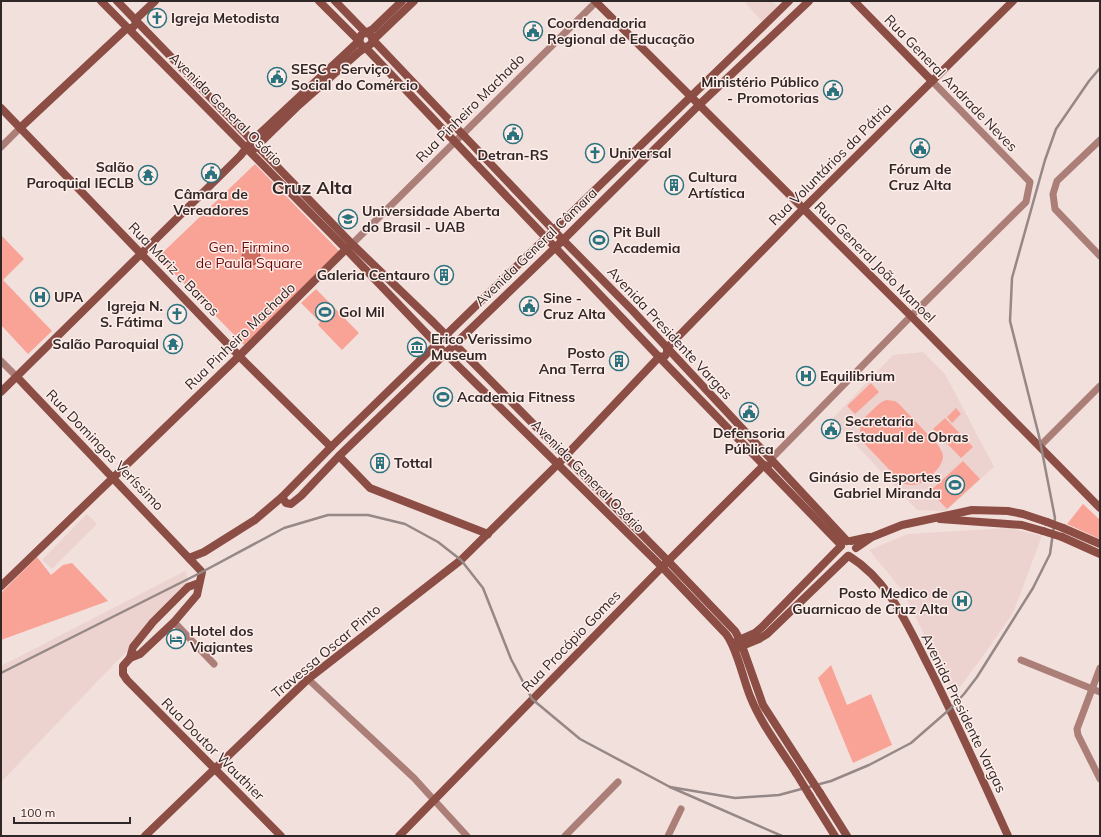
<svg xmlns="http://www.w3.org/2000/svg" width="1101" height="837" font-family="Mulish,sans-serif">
<rect width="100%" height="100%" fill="#f2e0dd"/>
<!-- built -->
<g fill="#edd3cf">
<path d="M 744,1 L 772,1 L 778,7 L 763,23 Z"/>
<path d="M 923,352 L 945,374 L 994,467 L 946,511 L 917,510 L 832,419 L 893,355 Z"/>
<path d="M 87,514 L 97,524 L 52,569 L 42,560 Z"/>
<path d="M 1009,528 L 1042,536 L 1013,613 L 988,649 L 954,695 L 902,590 L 869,550 L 908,534 Z"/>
<path d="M 185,571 L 186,572 L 190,590 L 115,663 L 1,782 L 1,666 Z"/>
</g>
<!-- green -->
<g fill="#f9a397">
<path d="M 255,164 L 340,252 L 244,345 L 158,257 Z"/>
<path d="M 1,235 L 24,259 L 3,280 L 52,331 L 28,354 L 1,325 Z"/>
<path d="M 316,289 L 359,333 L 342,350 L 318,325 L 320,322 L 301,303 Z"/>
<path d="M 871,383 L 879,392 L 855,414 L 847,406 Z"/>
<path d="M 886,400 L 895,401 L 899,404 L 938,445 C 940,448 943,453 943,457 C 942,464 938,469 933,474 C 924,483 915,488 902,483 L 861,440 L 860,434 L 860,426 L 866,416 L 880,403 Z"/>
<path d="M 956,408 L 961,414 L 952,423 L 947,417 Z"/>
<path d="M 945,418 L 973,447 L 961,458 L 933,429 Z"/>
<path d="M 963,461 L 980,479 L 947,509 L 930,491 Z"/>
<path d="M 1083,504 L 1100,520 L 1100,539 L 1067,524 Z"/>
<path d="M 37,557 L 51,575 L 63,565 L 72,563 L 108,601 L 1,640 L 1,593 Z"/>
<path d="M 831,665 L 847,705 L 871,694 L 892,745 L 853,763 L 818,678 Z"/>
</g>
<!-- water -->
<circle fill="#d06c60" stroke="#a0584f" cx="251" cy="256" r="9"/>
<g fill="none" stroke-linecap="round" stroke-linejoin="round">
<!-- street -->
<g stroke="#ac7e78" stroke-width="7">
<path d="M 1100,140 L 1057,181 L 1053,194 L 1055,209 L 1100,256"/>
<path d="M 1,147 L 20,128"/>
<path d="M 348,248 L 597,1"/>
<path d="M 1,361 L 17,377"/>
<path d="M 1040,446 L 1100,386"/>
<path d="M 771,459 L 911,316 L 1026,202 L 1030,182 L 932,81"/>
<path d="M 174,622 L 214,664"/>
<path d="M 1021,660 L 1100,692"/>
<path d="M 1100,668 L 1077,729 L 1078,735 L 1100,779"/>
<path d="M 308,679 L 414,778 L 434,800 L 467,836"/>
<path d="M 565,836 L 618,782"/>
<path d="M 668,836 L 681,809"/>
</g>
<!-- secondary -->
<g stroke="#8c4d44" stroke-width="8">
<path d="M 101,1 L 346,249 L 445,353 L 662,567 L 726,634 C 737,648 743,679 750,696 C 761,724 780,748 796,773"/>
<path d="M 117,1 L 352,244 L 434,323 L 668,561 L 735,631 L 740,640 L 763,705 L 803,767"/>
<path d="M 319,1 L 359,41 L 362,46 L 365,47 L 659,357 L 841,545"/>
<path d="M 335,1 L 366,33 L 370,34 L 373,40 L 563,240 L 632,310 L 847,541"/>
<path d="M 595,1 L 911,316 L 1100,508"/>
<path d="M 854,1 L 932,81"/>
<path d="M 1,108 L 245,362 L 331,447"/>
<path d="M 20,128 L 127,28 L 132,28 L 136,24 L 135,20 L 155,1"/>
<path d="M 254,149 L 299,105 L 359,52 L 371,44 L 373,40 L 414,1"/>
<path d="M 17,377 L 202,572 L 197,595 L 174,622 L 140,654 L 130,658"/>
<path d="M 1,392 L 240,156 L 253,140 L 359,41 L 361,35 L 373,29 L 402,1"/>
<path d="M 339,456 L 370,488 L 488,534"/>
<path d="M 282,497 L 286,503 L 291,504 L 301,496 L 339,456 L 563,240 L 699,105 L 809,1"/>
<path d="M 940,519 L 1022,525 L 1043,531"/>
<path d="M 1063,528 L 1100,544"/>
<path d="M 1062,537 L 1100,554"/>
<path d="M 851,541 L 869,537"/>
<path d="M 856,548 L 872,537 L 902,525 L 972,510 L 1008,511 L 1023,514 L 1047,522"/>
<path d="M 849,556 C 891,582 909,629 931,671 C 958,725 983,781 1008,836"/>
<path d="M 189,558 L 204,552 L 255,520 L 282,497 L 331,447 L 789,1"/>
<path d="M 199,583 L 188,587 L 153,622 L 133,647 L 130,658 L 123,666 L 123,674 L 127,680 L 281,836"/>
<path d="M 1,586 L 234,361 L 346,249"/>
<path d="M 737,641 L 755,633 L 762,627 L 841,546"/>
<path d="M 737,648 L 759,639 L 767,634 L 848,556"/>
<path d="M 820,793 L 847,836"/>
<path d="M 810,796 L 835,836"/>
<path d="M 145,836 L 308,679 L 461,560 L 558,464 L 659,357 L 665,356 L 667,353 L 667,348 L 803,209 L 1013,1"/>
<path d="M 399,836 L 662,567 L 764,465 L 768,466"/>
</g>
<!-- rail -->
<g stroke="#958886" stroke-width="2.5">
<path d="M 1,673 L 202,572 L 284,528 L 328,515 L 368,515 L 405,524 L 438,542 L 461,560 L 483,588 L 511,659 L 532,699 L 580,739 L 670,787 L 782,836"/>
<path d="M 670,787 L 735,798 L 779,795 L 831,781 L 869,765 L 911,743 L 950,709 L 964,694 L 977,677 L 1033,588 L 1050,554 L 1055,518 L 1039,436 L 1010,321 L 1012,278 L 1045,160 L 1056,129 L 1089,81 L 1100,68"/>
</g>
<!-- secondary-bridge -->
<g stroke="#8c4d44" stroke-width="8">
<path d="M 1047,522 L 1063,528"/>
<path d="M 1043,531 L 1062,537"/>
<path d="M 803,767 L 820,793"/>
<path d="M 796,773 L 810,796"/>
</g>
</g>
<!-- icons -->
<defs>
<g id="church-ring" transform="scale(1)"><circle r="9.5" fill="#ffedea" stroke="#2a727d" stroke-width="1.5"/><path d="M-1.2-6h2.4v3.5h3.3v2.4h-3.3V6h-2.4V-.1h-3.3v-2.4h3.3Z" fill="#2a727d"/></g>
<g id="civic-ring" transform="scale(1)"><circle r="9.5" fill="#ffedea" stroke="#2a727d" stroke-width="1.5"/><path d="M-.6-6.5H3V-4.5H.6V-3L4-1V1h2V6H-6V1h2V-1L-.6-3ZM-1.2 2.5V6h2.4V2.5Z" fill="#2a727d"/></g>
<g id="temple-ring" transform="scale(1)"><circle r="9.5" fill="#ffedea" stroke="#2a727d" stroke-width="1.5"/><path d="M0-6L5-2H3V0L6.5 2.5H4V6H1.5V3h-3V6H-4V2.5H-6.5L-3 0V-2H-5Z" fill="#2a727d"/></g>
<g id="building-ring" transform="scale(1)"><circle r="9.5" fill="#ffedea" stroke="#2a727d" stroke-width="1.5"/><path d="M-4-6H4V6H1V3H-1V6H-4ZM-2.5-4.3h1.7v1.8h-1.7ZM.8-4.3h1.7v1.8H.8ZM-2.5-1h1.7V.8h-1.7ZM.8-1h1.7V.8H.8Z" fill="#2a727d"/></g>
<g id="school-ring" transform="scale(1)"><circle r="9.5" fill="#ffedea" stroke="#2a727d" stroke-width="1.5"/><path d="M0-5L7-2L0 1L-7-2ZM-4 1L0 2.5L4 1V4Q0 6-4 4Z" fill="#2a727d"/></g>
<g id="stadium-ring" transform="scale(1)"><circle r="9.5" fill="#ffedea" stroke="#2a727d" stroke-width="1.5"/><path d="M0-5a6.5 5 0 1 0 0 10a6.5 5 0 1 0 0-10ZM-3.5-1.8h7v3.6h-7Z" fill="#2a727d"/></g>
<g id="hospital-ring" transform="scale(1)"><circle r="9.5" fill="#ffedea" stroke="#2a727d" stroke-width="1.5"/><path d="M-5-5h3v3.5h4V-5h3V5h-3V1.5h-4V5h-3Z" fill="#2a727d"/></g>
<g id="museum-ring" transform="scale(1)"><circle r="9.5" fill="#ffedea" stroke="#2a727d" stroke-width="1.5"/><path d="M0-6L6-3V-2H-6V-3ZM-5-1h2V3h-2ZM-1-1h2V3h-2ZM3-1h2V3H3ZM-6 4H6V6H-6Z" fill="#2a727d"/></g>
<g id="hotel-ring" transform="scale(1)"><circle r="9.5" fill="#ffedea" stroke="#2a727d" stroke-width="1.5"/><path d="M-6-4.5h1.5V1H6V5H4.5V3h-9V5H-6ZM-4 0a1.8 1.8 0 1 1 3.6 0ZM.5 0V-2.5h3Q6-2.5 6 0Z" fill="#2a727d"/></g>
</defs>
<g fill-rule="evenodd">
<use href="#church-ring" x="157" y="18"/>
<use href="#civic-ring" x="533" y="31"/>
<use href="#civic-ring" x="277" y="77"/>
<use href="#civic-ring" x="833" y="90"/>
<use href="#civic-ring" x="513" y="134"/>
<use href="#civic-ring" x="920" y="148"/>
<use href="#church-ring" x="595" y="153"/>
<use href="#civic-ring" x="211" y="173"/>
<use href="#temple-ring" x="148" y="175"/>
<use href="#building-ring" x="674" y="185"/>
<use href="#school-ring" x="348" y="219"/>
<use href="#stadium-ring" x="599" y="240"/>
<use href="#building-ring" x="444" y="275"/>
<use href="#hospital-ring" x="40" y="297"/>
<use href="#civic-ring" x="529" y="306"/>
<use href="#stadium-ring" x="325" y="312"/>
<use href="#church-ring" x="177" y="314"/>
<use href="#temple-ring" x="173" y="344"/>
<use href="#museum-ring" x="417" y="347"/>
<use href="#building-ring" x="619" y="361"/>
<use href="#hospital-ring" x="806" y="376"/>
<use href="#stadium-ring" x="443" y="397"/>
<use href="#civic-ring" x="749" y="412"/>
<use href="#civic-ring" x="831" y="429"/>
<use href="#building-ring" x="380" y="463"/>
<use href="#stadium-ring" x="955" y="485"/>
<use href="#hospital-ring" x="962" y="601"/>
<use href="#hotel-ring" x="176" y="639"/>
</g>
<g text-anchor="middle" stroke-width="3" stroke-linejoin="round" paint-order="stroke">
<!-- poi labels -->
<g font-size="14" font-weight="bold" fill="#2f2827" stroke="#ffedea" text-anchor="start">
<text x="171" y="23">Igreja Metodista</text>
<text x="547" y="28">Coordenadoria<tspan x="547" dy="16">Regional de Educação</tspan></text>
<text x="291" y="74">SESC - Serviço<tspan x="291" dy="16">Social do Comércio</tspan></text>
<text x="819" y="87" text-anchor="end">Ministério Público<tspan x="819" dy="16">- Promotorias</tspan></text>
<text x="609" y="158">Universal</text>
<text x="513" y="160" text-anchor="middle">Detran-RS</text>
<text x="134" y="172" text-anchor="end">Salão<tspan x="134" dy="16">Paroquial IECLB</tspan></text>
<text x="920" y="174" text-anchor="middle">Fórum de<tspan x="920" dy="16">Cruz Alta</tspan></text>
<text x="688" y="182">Cultura<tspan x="688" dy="16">Artística</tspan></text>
<text x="211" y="199" text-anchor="middle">Câmara de<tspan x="211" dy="16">Vereadores</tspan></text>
<text x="362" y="216">Universidade Aberta<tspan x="362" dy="16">do Brasil - UAB</tspan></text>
<text x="613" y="237">Pit Bull<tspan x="613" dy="16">Academia</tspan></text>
<text x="430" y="280" text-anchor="end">Galeria Centauro</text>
<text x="54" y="302">UPA</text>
<text x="543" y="303">Sine -<tspan x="543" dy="16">Cruz Alta</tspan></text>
<text x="163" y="311" text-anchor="end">Igreja N.<tspan x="163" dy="16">S. Fátima</tspan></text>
<text x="339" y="317">Gol Mil</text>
<text x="431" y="344">Erico Verissimo<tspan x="431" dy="16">Museum</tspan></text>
<text x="159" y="349" text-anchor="end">Salão Paroquial</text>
<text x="605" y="358" text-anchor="end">Posto<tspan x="605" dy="16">Ana Terra</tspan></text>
<text x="820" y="381">Equilibrium</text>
<text x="457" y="402">Academia Fitness</text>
<text x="845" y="426">Secretaria<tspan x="845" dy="16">Estadual de Obras</tspan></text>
<text x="749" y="438" text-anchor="middle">Defensoria<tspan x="749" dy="16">Pública</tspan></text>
<text x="394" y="468">Tottal</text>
<text x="941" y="482" text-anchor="end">Ginásio de Esportes<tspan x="941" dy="16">Gabriel Miranda</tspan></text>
<text x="948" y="598" text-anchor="end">Posto Medico de<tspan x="948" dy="16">Guarnicao de Cruz Alta</tspan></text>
<text x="190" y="636">Hotel dos<tspan x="190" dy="16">Viajantes</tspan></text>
</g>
<!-- street labels -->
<g font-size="14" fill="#2f2827" stroke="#ffedea">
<text transform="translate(951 83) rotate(46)" y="5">Rua General Andrade Neves</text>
<text transform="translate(470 108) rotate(-45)" y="5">Rua Pinheiro Machado</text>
<text transform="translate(226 109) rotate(45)" y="5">Avenida General Osório</text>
<text transform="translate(830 164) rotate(-45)" y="5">Rua Voluntários da Pátria</text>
<text transform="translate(536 247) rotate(-44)" y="5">Avenida General Câmara</text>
<text transform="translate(875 262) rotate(45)" y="5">Rua General João Manoel</text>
<text transform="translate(174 269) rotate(46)" y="5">Rua Mariz e Barros</text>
<text transform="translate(670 333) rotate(47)" y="5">Avenida Presidente Vargas</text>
<text transform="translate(240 336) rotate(-44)" y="5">Rua Pinheiro Machado</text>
<text transform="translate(105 450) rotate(46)" y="5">Rua Domingos Veríssimo</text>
<text transform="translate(588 476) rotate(45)" y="5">Avenida General Osório</text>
<text transform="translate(571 641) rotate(-46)" y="5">Rua Procópio Gomes</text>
<text transform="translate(326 651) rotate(-40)" y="5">Travessa Oscar Pinto</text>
<text transform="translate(964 713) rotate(64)" y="5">Avenida Presidente Vargas</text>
<text transform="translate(213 749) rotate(45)" y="5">Rua Doutor Wauthier</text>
</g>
<!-- park labels -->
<g font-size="14" fill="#690a08" stroke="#ffedea">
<text x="249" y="252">Gen. Firmino<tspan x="249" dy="16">de Paula Square</tspan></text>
</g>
<!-- district labels -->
<g font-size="18" font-weight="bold" fill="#2f2827" stroke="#ffedea">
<text x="312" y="194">Cruz Alta</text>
</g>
</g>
<!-- border -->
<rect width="1101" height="837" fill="none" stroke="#2f2827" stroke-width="4"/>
<!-- scale -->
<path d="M14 817v6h116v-6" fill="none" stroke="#2f2827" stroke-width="2"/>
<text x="20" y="817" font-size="12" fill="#2f2827" stroke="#ffedea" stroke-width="3" paint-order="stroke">100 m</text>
</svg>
